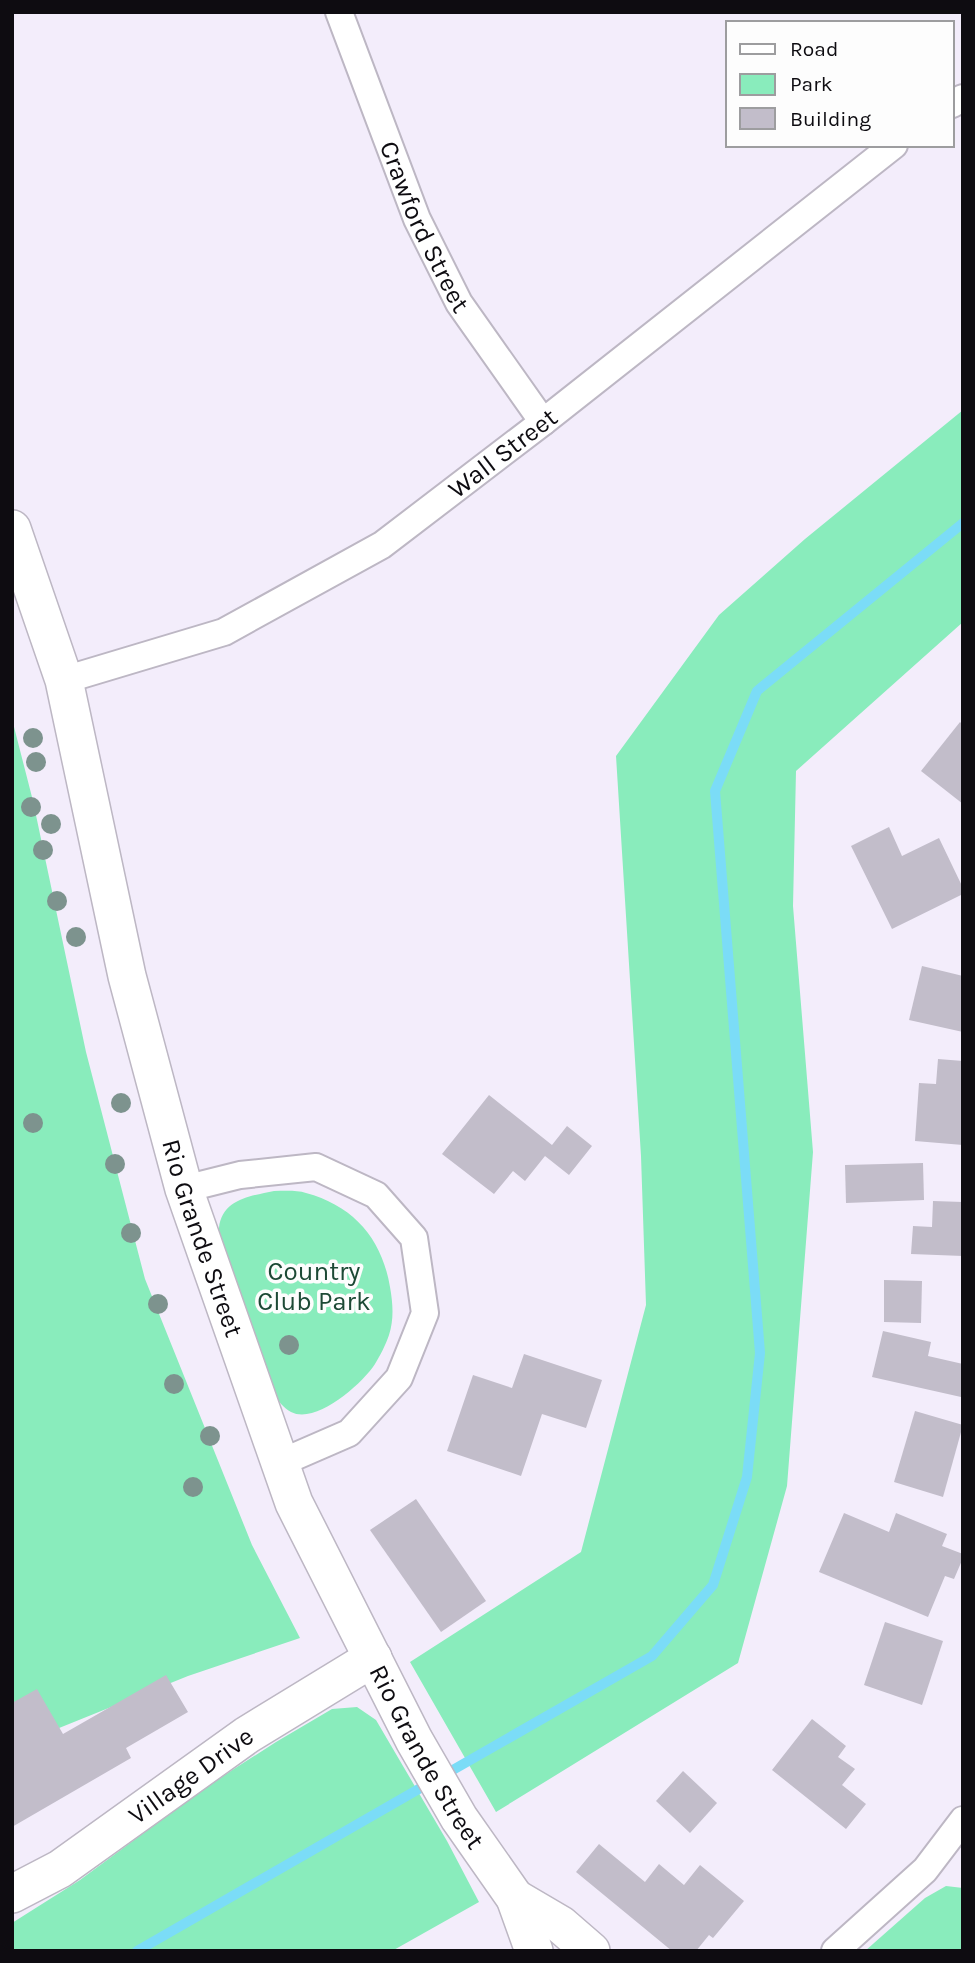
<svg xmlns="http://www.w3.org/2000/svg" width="975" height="1963" font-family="Karla,sans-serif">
<rect width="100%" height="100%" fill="#f3edfb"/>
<!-- green -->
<g fill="#89ecbc">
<path d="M 963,410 L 963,622 L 796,771 L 793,906 L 813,1152 L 787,1486 L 738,1663 L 496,1812 L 410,1662 L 581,1552 L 646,1305 L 641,1156 L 616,756 L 719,615 L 805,539 Z"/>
<path d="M 12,719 L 33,801 L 86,1052 L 145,1279 L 252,1545 L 300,1638 L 188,1676 L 12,1747 Z"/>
<path d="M 274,1191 C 284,1191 297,1190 306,1193 C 354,1206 382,1239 390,1287 C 393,1304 394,1319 389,1335 C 386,1344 380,1356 375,1364 C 362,1384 316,1425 291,1412 C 283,1408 278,1400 273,1393 L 222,1250 C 221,1243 218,1234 219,1228 C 222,1199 251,1196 274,1191 Z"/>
<path d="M 357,1707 L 376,1720 L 447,1841 L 479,1902 L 392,1951 L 12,1951 L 12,1923 L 80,1880 L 206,1787 L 276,1742 L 332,1709 Z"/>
<path d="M 946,1886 L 963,1888 L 963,1951 L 865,1951 L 925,1898 Z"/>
</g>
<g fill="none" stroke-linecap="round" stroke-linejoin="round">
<!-- stream -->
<g stroke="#7bdcf7" stroke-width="10">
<path d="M 444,1775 L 652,1656 L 713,1585 L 747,1477 L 760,1353 L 715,791 L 757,691 L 963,523"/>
<path d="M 137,1951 L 431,1782"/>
</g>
</g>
<!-- building -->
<g fill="#c2bdca">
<path d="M 960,722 L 963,725 L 963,804 L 921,771 Z"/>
<path d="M 889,827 L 902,856 L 939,838 L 963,888 L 963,894 L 892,929 L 851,846 Z"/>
<path d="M 922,966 L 963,976 L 963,1032 L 909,1020 Z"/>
<path d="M 938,1059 L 963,1061 L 963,1145 L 915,1141 L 919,1083 L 936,1084 Z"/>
<path d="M 489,1095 L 552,1145 L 567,1126 L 592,1146 L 569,1175 L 545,1156 L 525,1181 L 513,1171 L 494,1194 L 442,1154 Z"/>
<path d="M 923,1163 L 924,1200 L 846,1203 L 845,1165 Z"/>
<path d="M 933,1201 L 963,1202 L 963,1256 L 911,1254 L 913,1226 L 932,1227 Z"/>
<path d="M 884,1280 L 922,1281 L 921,1323 L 884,1322 Z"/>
<path d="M 883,1331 L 931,1342 L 928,1356 L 963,1364 L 961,1397 L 872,1377 Z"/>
<path d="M 524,1354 L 602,1380 L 586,1428 L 542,1414 L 521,1476 L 447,1451 L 473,1375 L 512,1388 Z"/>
<path d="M 915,1411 L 963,1425 L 943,1497 L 894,1482 Z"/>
<path d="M 416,1499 L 486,1601 L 441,1632 L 370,1530 Z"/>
<path d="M 844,1513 L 889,1532 L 896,1513 L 947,1534 L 942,1546 L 963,1554 L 963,1558 L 954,1579 L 945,1576 L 928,1617 L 819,1572 Z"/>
<path d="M 885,1622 L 943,1641 L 922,1705 L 864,1685 Z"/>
<path d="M 166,1675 L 188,1712 L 126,1748 L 131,1758 L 12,1827 L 12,1703 L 37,1689 L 63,1734 Z"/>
<path d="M 812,1719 L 846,1746 L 838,1757 L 855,1769 L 842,1785 L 866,1804 L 846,1829 L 772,1770 Z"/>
<path d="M 683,1771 L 717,1803 L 690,1833 L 656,1801 Z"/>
<path d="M 599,1844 L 645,1882 L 659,1864 L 684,1885 L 700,1865 L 744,1901 L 713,1938 L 709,1935 L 696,1951 L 672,1951 L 576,1872 Z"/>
</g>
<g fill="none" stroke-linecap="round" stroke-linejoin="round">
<!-- street casing -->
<g stroke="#bdb7c4" stroke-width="30">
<g id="street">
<path id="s1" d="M 339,12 L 417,219 L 459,303 L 543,422"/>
<path d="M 952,104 L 963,98"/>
<path id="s2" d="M 64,680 L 224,632 L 382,545 L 543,422 L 894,145"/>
<path d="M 184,1189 L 240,1175 L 316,1167 L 376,1195 L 414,1238 L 425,1313 L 399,1378 L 349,1433 L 280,1463"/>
<path d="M 835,1951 L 925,1870 L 963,1820"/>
</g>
</g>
<!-- secondary casing -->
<g stroke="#bdb7c4" stroke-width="40">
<g id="secondary">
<path id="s3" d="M 12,529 L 64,680 L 127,976 L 184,1189 L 294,1503 L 414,1740 L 459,1818 L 515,1898 L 534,1951"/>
<path id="s4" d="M 12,1894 L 60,1869 L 247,1735 L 373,1658"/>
<path d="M 515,1898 L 561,1925 L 591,1951"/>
</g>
</g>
<!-- street -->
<use href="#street" stroke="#fff" stroke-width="26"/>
<!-- secondary -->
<use href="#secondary" stroke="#fff" stroke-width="37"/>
</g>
<!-- trees -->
<g fill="#7d938e">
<circle cx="33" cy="738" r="10"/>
<circle cx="36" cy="762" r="10"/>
<circle cx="31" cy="807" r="10"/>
<circle cx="51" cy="824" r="10"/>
<circle cx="43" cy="850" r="10"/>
<circle cx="57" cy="901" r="10"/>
<circle cx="76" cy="937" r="10"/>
<circle cx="121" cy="1103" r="10"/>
<circle cx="33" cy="1123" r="10"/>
<circle cx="115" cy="1164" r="10"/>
<circle cx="131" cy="1233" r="10"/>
<circle cx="158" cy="1304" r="10"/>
<circle cx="289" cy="1345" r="10"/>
<circle cx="174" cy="1384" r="10"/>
<circle cx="210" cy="1436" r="10"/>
<circle cx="193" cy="1487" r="10"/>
</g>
<g text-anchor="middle" stroke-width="7" stroke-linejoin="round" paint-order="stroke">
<!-- street labels -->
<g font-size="26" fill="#0e0c11" stroke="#fdfdfd">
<text dy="9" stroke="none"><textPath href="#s1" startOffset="231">Crawford Street</textPath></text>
<text dy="9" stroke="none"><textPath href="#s2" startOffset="499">Wall Street</textPath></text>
<text dy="9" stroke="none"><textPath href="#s3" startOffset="735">Rio Grande Street</textPath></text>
<text dy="9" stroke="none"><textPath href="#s3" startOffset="1302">Rio Grande Street</textPath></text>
<text dy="9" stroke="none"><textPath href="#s4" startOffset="215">Village Drive</textPath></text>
</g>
<!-- park labels -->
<g font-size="26" fill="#1c4935" stroke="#fdfdfd">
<text x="314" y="1280">Country<tspan x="314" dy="30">Club Park</tspan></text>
</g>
</g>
<!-- border -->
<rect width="975" height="1963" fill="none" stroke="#0e0c11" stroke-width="28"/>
<!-- legend -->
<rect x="726" y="21" width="228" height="126" fill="#fdfdfd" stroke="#9d9d9f" stroke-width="2"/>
<rect x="740" y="44" width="35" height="10" fill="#ffffff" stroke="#9d9d9f" stroke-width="2"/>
<text x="790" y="56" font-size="21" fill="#0e0c11">Road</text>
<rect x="740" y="74" width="35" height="21" fill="#89ecbc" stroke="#9d9d9f" stroke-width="2"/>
<text x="790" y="91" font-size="21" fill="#0e0c11">Park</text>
<rect x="740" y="108" width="35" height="21" fill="#c2bdca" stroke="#9d9d9f" stroke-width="2"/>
<text x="790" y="126" font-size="21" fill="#0e0c11">Building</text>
</svg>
